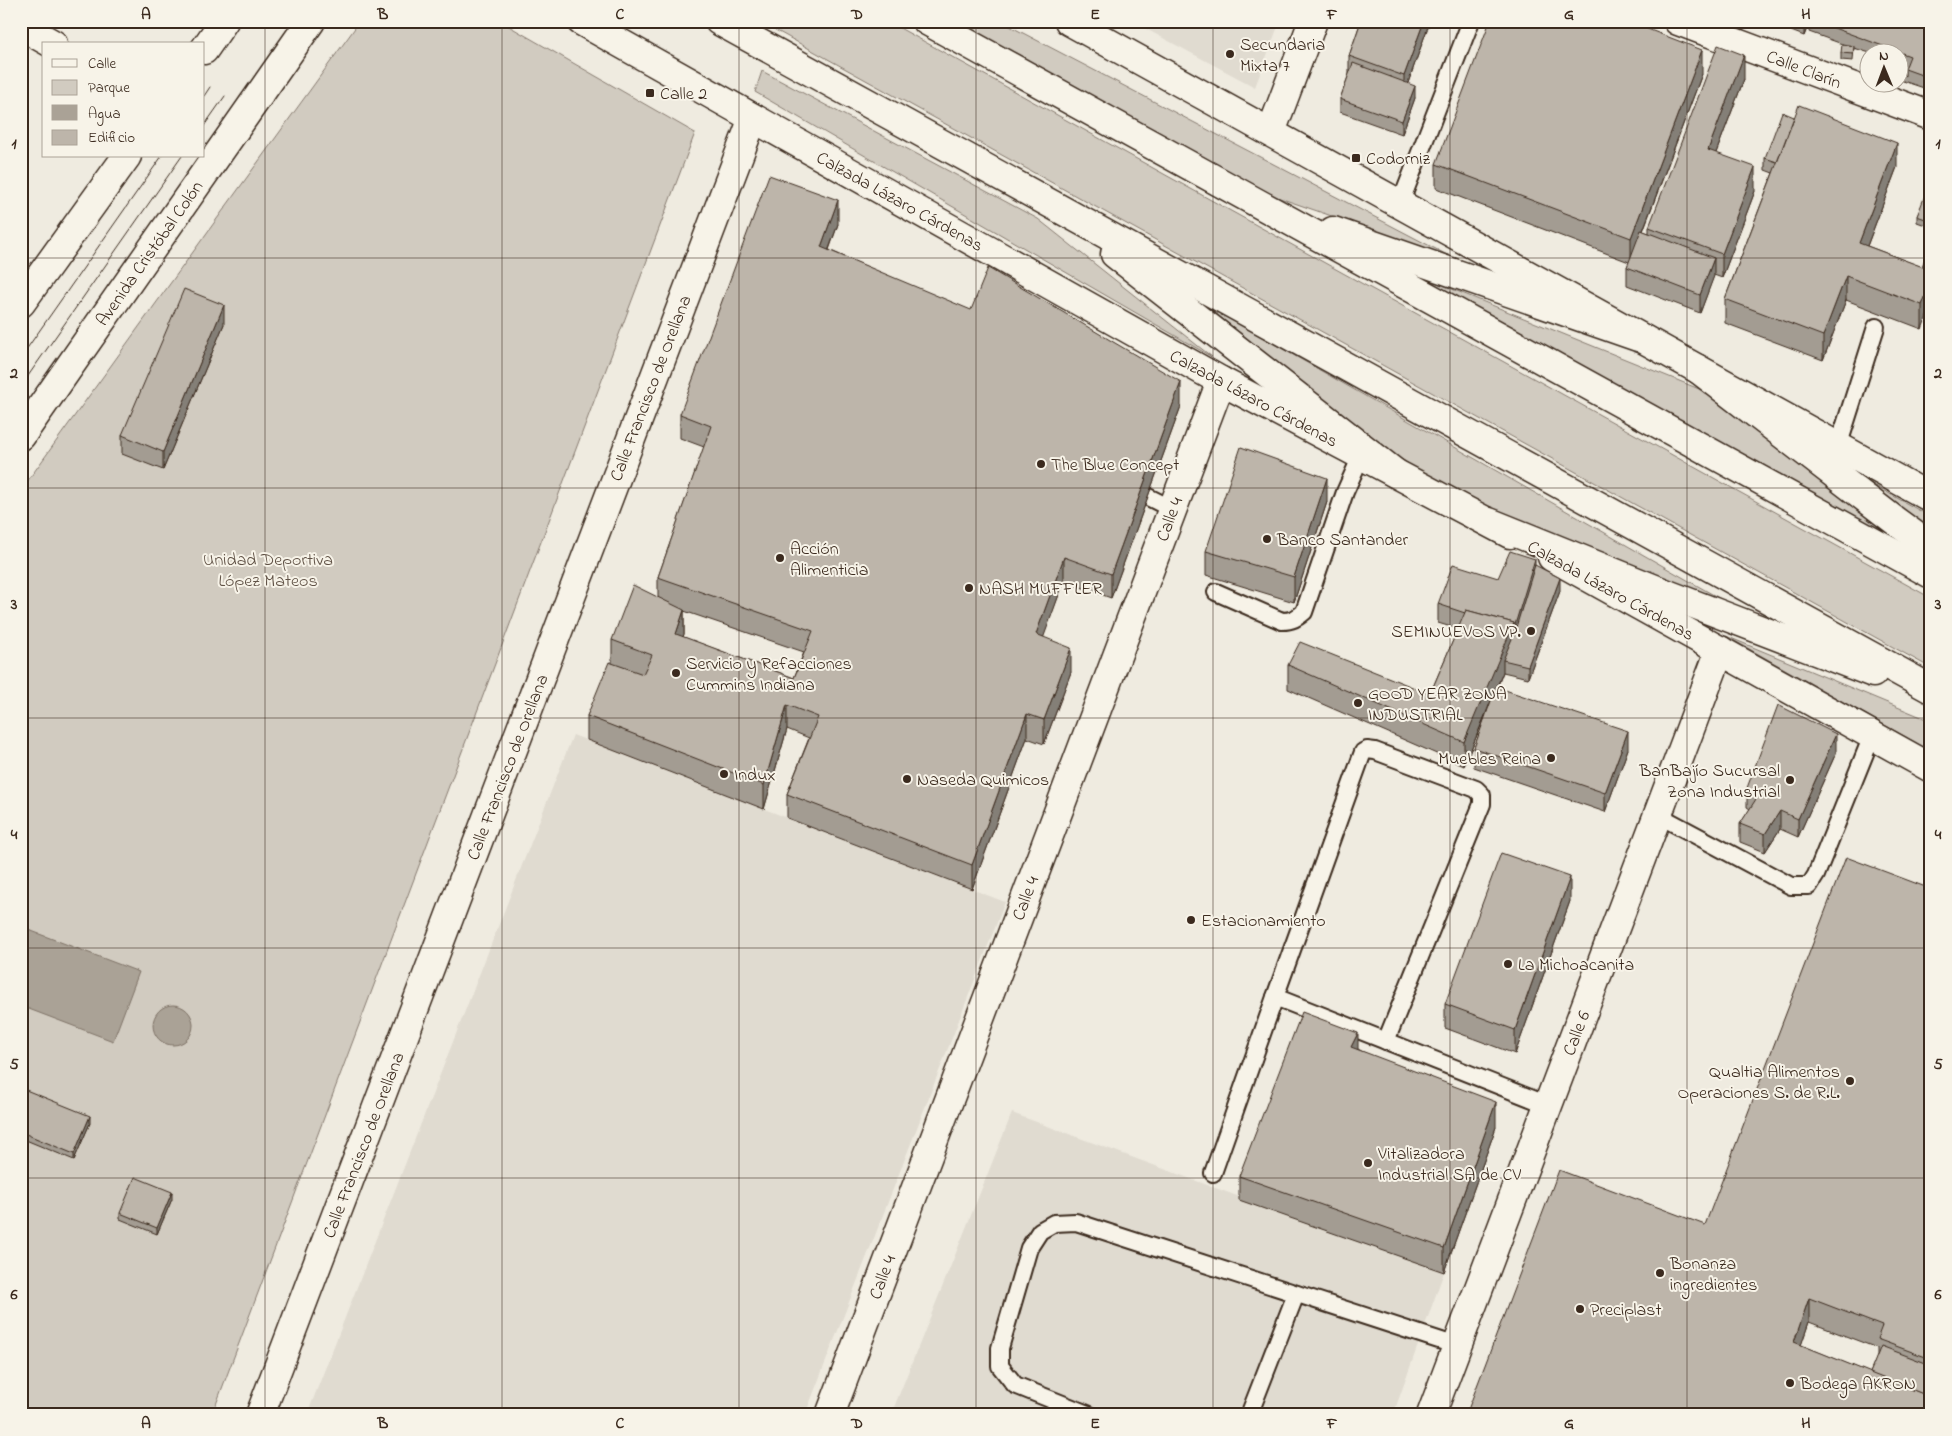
<svg xmlns="http://www.w3.org/2000/svg" width="1952" height="1436" font-family="'Indie Flower',sans-serif">
<rect width="100%" height="100%" fill="#efebe0"/>
<filter id="ink" filterUnits="userSpaceOnUse"><feTurbulence type="fractalNoise" baseFrequency=".02" numOctaves="2"/><feDisplacementMap in="SourceGraphic" scale="10" xChannelSelector="R" yChannelSelector="G"/><feConvolveMatrix kernelMatrix="1 2 1 2 8 2 1 2 1" color-interpolation-filters="sRGB"/></filter>
<g filter="url(#ink)">
<!-- built -->
<g fill="#e0dbd0">
<path d="M 1131,21 L 1280,21 L 1255,87 Z"/>
<path d="M 573,735 L 1005,902 L 805,1415 L 307,1415 Z"/>
<path d="M 1012,1113 L 1444,1272 L 1393,1415 L 891,1415 Z"/>
</g>
<!-- green -->
<g fill="#d1cbc0" stroke="#867a6f">
<path d="M 360,21 L 500,21 L 695,133 L 212,1415 L 21,1415 L 21,490 Z"/>
<path d="M 759,21 L 887,21 L 1931,598 L 1931,668 Z"/>
<path d="M 954,21 L 1000,21 L 1453,258 L 1271,195 Z"/>
<path d="M 762,71 L 1038,219 L 1212,357 L 755,92 Z"/>
<path d="M 1405,270 L 1709,393 L 1931,563 Z"/>
<path d="M 1204,304 L 1768,626 L 1487,508 L 1411,469 Z"/>
<path d="M 1856,475 L 1931,517 L 1931,531 Z"/>
<path d="M 1726,636 L 1931,721 L 1931,751 Z"/>
</g>
<!-- water -->
<g fill="#aaa296" stroke="#7e7266">
<path d="M 21,927 L 139,972 L 113,1041 L 21,1006 Z"/>
<circle cx="173" cy="1025" r="20"/>
</g>
<g fill="none" stroke-linecap="round" stroke-linejoin="round">
<!-- service casing -->
<g stroke="#3b2a1e" stroke-width="20">
<g id="service">
<path d="M 1400,204 L 1471,21"/>
<path d="M 1838,447 L 1876,327"/>
<path d="M 1128,487 L 1172,509"/>
<path d="M 1216,592 L 1282,621 C 1292,621 1297,618 1304,612 L 1345,492 L 1361,456"/>
<path d="M 1658,815 L 1791,886 L 1809,886 L 1816,875 L 1872,736"/>
<path d="M 1275,997 L 1363,752 L 1367,750 L 1375,751 L 1476,789 L 1482,795 L 1482,804 L 1386,1041"/>
<path d="M 1213,1173 L 1275,997 L 1548,1105"/>
<path d="M 1090,1415 L 1015,1385 L 1000,1366 L 1000,1348 L 1029,1248 L 1040,1231 L 1054,1223 L 1076,1222 L 1457,1346"/>
<path d="M 1249,1415 L 1296,1294"/>
</g>
</g>
<!-- minor casing -->
<g stroke="#3b2a1e" stroke-width="31">
<g id="minor">
<path d="M 1678,21 L 1931,116"/>
<path d="M 21,26 L 53,44"/>
<path d="M 1271,132 L 1313,21"/>
<path d="M 260,1415 L 753,118"/>
<path d="M 830,1415 L 1221,381"/>
<path d="M 1431,1415 L 1720,650"/>
</g>
</g>
<!-- secondary casing -->
<g stroke="#3b2a1e" stroke-width="31">
<g id="secondary">
<path d="M 581,21 L 1221,381 L 1510,534"/>
<path d="M 1069,21 L 1931,498"/>
<path d="M 1552,557 L 1931,768"/>
</g>
</g>
<!-- primary casing -->
<g stroke="#3b2a1e" stroke-width="31">
<g id="primary">
<path d="M 204,50 L 224,21"/>
<path d="M 21,303 L 127,156"/>
<path d="M 21,436 L 311,21"/>
</g>
</g>
<!-- motorway casing -->
<g stroke="#3b2a1e" stroke-width="31">
<g id="motorway">
<path d="M 719,21 L 1931,689"/>
<path d="M 927,21 L 1931,574"/>
<path d="M 1333,231 L 1638,337"/>
<path d="M 1115,254 L 1395,473"/>
<path d="M 1698,369 L 1894,520 L 1931,547"/>
<path d="M 1489,522 L 1670,595 L 1873,673"/>
</g>
</g>
<!-- service -->
<use href="#service" stroke="#f7f3e8" stroke-width="16"/>
<!-- minor -->
<use href="#minor" stroke="#f7f3e8" stroke-width="28"/>
<!-- secondary -->
<use href="#secondary" stroke="#f7f3e8" stroke-width="28"/>
<!-- primary -->
<use href="#primary" stroke="#f7f3e8" stroke-width="28"/>
<!-- motorway -->
<use href="#motorway" stroke="#f7f3e8" stroke-width="28"/>
<!-- tram -->
<g stroke="#3b2a1e" stroke-width="1">
<path d="M 204,96 L 210,87"/>
<path d="M 204,126 L 225,96"/>
<path d="M 21,357 L 162,156"/>
<path d="M 21,386 L 182,156"/>
</g>
</g>
<!-- wall -->
<g fill="#a39c92" stroke="#3b2a1e" fill-rule="evenodd">
<path d="M 1361,21 L 1430,21 L 1408,83 L 1415,98 L 1402,134 L 1340,112 L 1340,99 L 1349,74 L 1349,56 Z"/>
<path d="M 1764,21 L 1778,21 L 1776,26 Z"/>
<path d="M 1781,21 L 1931,21 L 1931,87 L 1930,90 L 1900,80 L 1900,52 L 1870,52 L 1870,53 L 1854,48 L 1853,61 L 1841,60 L 1841,53 L 1845,45 L 1809,32 L 1809,23 L 1804,36 L 1791,31 L 1791,28 L 1781,25 Z"/>
<path d="M 1702,74 L 1643,231 L 1649,233 L 1649,227 L 1744,79 L 1716,153 L 1755,191 L 1722,278 L 1714,275 L 1700,313 L 1627,285 L 1627,267 L 1629,262 L 1436,188 L 1436,164 Z"/>
<path d="M 1765,158 L 1897,167 L 1867,246 L 1922,267 L 1931,243 L 1922,329 L 1846,300 L 1823,360 L 1725,323 L 1725,299 L 1773,173 L 1765,170 Z"/>
<path d="M 1931,186 L 1931,227 L 1917,222 L 1917,216 Z"/>
<path d="M 838,224 L 829,250 L 1181,406 L 1111,598 L 1064,581 L 1043,637 L 1071,672 L 1044,744 L 1027,738 L 972,889 L 787,818 L 787,794 L 809,738 L 787,729 L 764,809 L 587,740 L 587,716 L 612,663 L 612,640 L 658,597 L 658,577 L 704,447 L 680,438 L 680,414 ZM 684,611 L 804,652 L 794,678 L 683,637 L 684,634 Z"/>
<path d="M 224,324 L 163,470 L 122,454 L 122,435 Z"/>
<path d="M 1931,365 L 1931,409 L 1925,408 L 1925,402 L 1929,380 L 1929,370 Z"/>
<path d="M 1327,502 L 1294,602 L 1206,575 L 1206,551 Z"/>
<path d="M 1535,565 L 1560,591 L 1528,678 L 1503,672 L 1497,688 L 1628,749 L 1605,812 L 1474,767 L 1474,748 L 1491,702 L 1464,766 L 1288,689 L 1288,665 L 1430,694 L 1458,629 L 1438,623 L 1438,604 L 1498,578 Z"/>
<path d="M 1836,753 L 1798,837 L 1780,829 L 1765,852 L 1740,842 L 1740,824 L 1750,809 L 1747,807 L 1747,788 Z"/>
<path d="M 1931,889 L 1931,1415 L 1466,1415 L 1705,1225 ZM 1809,1322 L 1877,1348 L 1877,1357 L 1870,1373 L 1801,1345 Z"/>
<path d="M 1570,901 L 1515,1054 L 1445,1028 L 1445,1004 Z"/>
<path d="M 1358,1049 L 1496,1127 L 1444,1272 L 1239,1200 L 1239,1176 Z"/>
<path d="M 21,1088 L 90,1123 L 74,1160 L 21,1138 Z"/>
<path d="M 172,1199 L 157,1234 L 120,1219 L 120,1213 Z"/>
</g>
<!-- shaded-wall -->
<g fill="#847f77" stroke="#3b2a1e">
<path d="M 1424,21 L 1430,21 L 1404,94 L 1404,76 Z"/>
<path d="M 1805,21 L 1809,21 L 1809,23 L 1804,36 L 1804,24 Z"/>
<path d="M 1702,50 L 1702,74 L 1631,262 L 1631,238 Z"/>
<path d="M 1744,55 L 1744,79 L 1708,174 L 1708,150 Z"/>
<path d="M 1931,75 L 1931,87 L 1930,90 L 1930,78 Z"/>
<path d="M 1415,86 L 1415,98 L 1402,134 L 1402,121 Z"/>
<path d="M 1897,143 L 1897,167 L 1859,267 L 1859,243 Z"/>
<path d="M 1755,167 L 1755,191 L 1722,278 L 1722,254 Z"/>
<path d="M 838,200 L 838,224 L 821,271 L 821,247 Z"/>
<path d="M 1714,258 L 1714,276 L 1700,313 L 1700,295 Z"/>
<path d="M 1846,276 L 1846,300 L 1823,360 L 1823,336 Z"/>
<path d="M 1931,282 L 1931,306 L 1922,329 L 1922,305 Z"/>
<path d="M 224,305 L 224,324 L 163,470 L 163,452 Z"/>
<path d="M 1181,382 L 1181,406 L 1111,598 L 1111,574 Z"/>
<path d="M 1327,478 L 1327,502 L 1294,602 L 1294,577 Z"/>
<path d="M 1064,557 L 1064,581 L 1036,658 L 1036,634 Z"/>
<path d="M 1535,559 L 1535,578 L 1514,647 L 1503,660 L 1503,672 L 1464,766 L 1464,742 Z"/>
<path d="M 1560,578 L 1560,591 L 1528,678 L 1528,666 Z"/>
<path d="M 684,610 L 684,634 L 676,658 L 676,634 Z"/>
<path d="M 1071,648 L 1071,672 L 1044,744 L 1044,720 Z"/>
<path d="M 787,705 L 787,729 L 764,809 L 764,785 Z"/>
<path d="M 1027,714 L 1027,738 L 972,889 L 972,865 Z"/>
<path d="M 1628,731 L 1628,749 L 1605,812 L 1605,793 Z"/>
<path d="M 1836,734 L 1836,753 L 1798,837 L 1798,819 Z"/>
<path d="M 1780,811 L 1780,829 L 1765,852 L 1765,834 Z"/>
<path d="M 1570,877 L 1570,901 L 1515,1054 L 1515,1030 Z"/>
<path d="M 1358,1033 L 1358,1057 L 1351,1047 Z"/>
<path d="M 1496,1102 L 1496,1127 L 1444,1272 L 1444,1248 Z"/>
<path d="M 90,1116 L 90,1123 L 74,1160 L 74,1154 Z"/>
<path d="M 172,1192 L 172,1199 L 157,1234 L 157,1228 Z"/>
<path d="M 1809,1298 L 1809,1322 L 1794,1366 L 1794,1342 Z"/>
</g>
<!-- building -->
<g fill="#bdb5aa" stroke="#3b2a1e">
<path d="M 1361,21 L 1424,21 L 1404,76 L 1349,56 Z"/>
<path d="M 1490,21 L 1627,21 L 1702,50 L 1631,238 L 1436,164 Z"/>
<path d="M 1798,21 L 1805,21 L 1804,24 Z"/>
<path d="M 1815,21 L 1931,21 L 1931,75 L 1930,78 L 1905,69 L 1910,56 Z"/>
<path d="M 1842,44 L 1854,46 L 1853,54 L 1841,53 Z"/>
<path d="M 1718,45 L 1744,55 L 1708,150 L 1755,167 L 1722,254 L 1649,227 Z"/>
<path d="M 1353,63 L 1415,86 L 1402,121 L 1340,99 Z"/>
<path d="M 1900,64 L 1906,66 L 1905,69 L 1905,76 L 1900,74 Z"/>
<path d="M 1799,105 L 1897,143 L 1859,243 L 1931,270 L 1931,282 L 1922,305 L 1846,276 L 1823,336 L 1725,299 Z"/>
<path d="M 1782,112 L 1794,117 L 1777,162 L 1765,158 Z"/>
<path d="M 769,175 L 838,200 L 821,247 L 971,310 L 988,268 L 1181,382 L 1111,574 L 1064,557 L 1036,634 L 1071,648 L 1044,720 L 1027,714 L 972,865 L 787,794 L 818,717 L 787,705 L 764,785 L 587,716 L 609,662 L 643,674 L 652,655 L 612,640 L 633,585 L 684,610 L 676,634 L 794,678 L 813,631 L 658,577 L 711,426 L 680,414 Z"/>
<path d="M 1929,185 L 1931,186 L 1931,221 L 1917,216 Z"/>
<path d="M 1641,230 L 1714,258 L 1700,295 L 1627,267 Z"/>
<path d="M 1931,243 L 1931,270 L 1922,267 Z"/>
<path d="M 184,289 L 224,305 L 163,452 L 122,435 Z"/>
<path d="M 1929,380 L 1931,381 L 1931,403 L 1925,402 Z"/>
<path d="M 1241,447 L 1327,478 L 1294,577 L 1206,551 Z"/>
<path d="M 1510,551 L 1535,559 L 1514,628 L 1514,623 L 1466,610 L 1465,613 L 1438,604 L 1453,564 L 1498,578 Z"/>
<path d="M 1535,565 L 1560,578 L 1528,666 L 1503,660 L 1514,634 Z"/>
<path d="M 1466,610 L 1514,623 L 1464,742 L 1288,665 L 1300,642 L 1430,694 Z"/>
<path d="M 1496,687 L 1628,731 L 1605,793 L 1474,748 Z"/>
<path d="M 1778,705 L 1836,734 L 1798,819 L 1780,811 L 1765,834 L 1740,824 L 1758,796 L 1747,788 Z"/>
<path d="M 1501,853 L 1570,877 L 1515,1030 L 1445,1004 Z"/>
<path d="M 1846,857 L 1931,889 L 1931,1359 L 1877,1339 L 1882,1326 L 1809,1298 L 1794,1342 L 1931,1397 L 1931,1415 L 1466,1415 L 1559,1170 L 1705,1225 Z"/>
<path d="M 1302,1012 L 1358,1033 L 1351,1047 L 1496,1102 L 1444,1248 L 1239,1176 Z"/>
<path d="M 21,1088 L 90,1116 L 74,1154 L 21,1132 Z"/>
<path d="M 135,1177 L 172,1192 L 157,1228 L 120,1213 Z"/>
<path d="M 1881,1346 L 1931,1365 L 1931,1397 L 1870,1373 Z"/>
</g>
</g>
<!-- grid -->
<path fill="none" stroke="#3b2a1e" stroke-width="1" stroke-opacity="0.55" d="M 265,21 L 265,1415M 502,21 L 502,1415M 739,21 L 739,1415M 976,21 L 976,1415M 1213,21 L 1213,1415M 1450,21 L 1450,1415M 1687,21 L 1687,1415M 21,258 L 1931,258M 21,488 L 1931,488M 21,718 L 1931,718M 21,948 L 1931,948M 21,1178 L 1931,1178"/>
<!-- markers -->
<g fill="#3b2a1e" stroke="#f7f3e8" stroke-width="2">
<circle cx="1230" cy="54" r="5"/>
<rect x="645" y="88" width="10" height="10" rx="2.5"/>
<rect x="1351" y="153" width="10" height="10" rx="2.5"/>
<circle cx="1041" cy="464" r="5"/>
<circle cx="1267" cy="539" r="5"/>
<circle cx="780" cy="558" r="5"/>
<circle cx="969" cy="588" r="5"/>
<circle cx="1531" cy="631" r="5"/>
<circle cx="676" cy="673" r="5"/>
<circle cx="1358" cy="703" r="5"/>
<circle cx="1551" cy="758" r="5"/>
<circle cx="724" cy="774" r="5"/>
<circle cx="907" cy="779" r="5"/>
<circle cx="1790" cy="780" r="5"/>
<circle cx="1191" cy="920" r="5"/>
<circle cx="1508" cy="964" r="5"/>
<circle cx="1850" cy="1081" r="5"/>
<circle cx="1368" cy="1163" r="5"/>
<circle cx="1660" cy="1273" r="5"/>
<circle cx="1580" cy="1309" r="5"/>
<circle cx="1790" cy="1383" r="5"/>
</g>
<g text-anchor="middle" stroke-width="4" stroke-linejoin="round" paint-order="stroke">
<!-- poi labels -->
<g font-size="18" fill="#3b2a1e" stroke="#f7f3e8" text-anchor="start">
<text x="1240" y="50">Secundaria<tspan x="1240" dy="21">Mixta 7</tspan></text>
<text x="660" y="99">Calle 2</text>
<text x="1366" y="164">Codorniz</text>
<text x="1051" y="470">The Blue Concept</text>
<text x="1277" y="545">Banco Santander</text>
<text x="790" y="554">Acción<tspan x="790" dy="21">Alimenticia</tspan></text>
<text x="979" y="594">NASH MUFFLER</text>
<text x="1521" y="637" text-anchor="end">SEMINUEVOS VP.</text>
<text x="686" y="669">Servicio y Refacciones<tspan x="686" dy="21">Cummins Indiana</tspan></text>
<text x="1368" y="699">GOOD YEAR ZONA<tspan x="1368" dy="21">INDUSTRIAL</tspan></text>
<text x="1541" y="764" text-anchor="end">Muebles Reina</text>
<text x="1780" y="776" text-anchor="end">BanBajío Sucursal<tspan x="1780" dy="21">Zona Industrial</tspan></text>
<text x="734" y="780">Indux</text>
<text x="917" y="785">Naseda Quimicos</text>
<text x="1201" y="926">Estacionamiento</text>
<text x="1518" y="970">La Michoacanita</text>
<text x="1840" y="1077" text-anchor="end">Qualtia Alimentos<tspan x="1840" dy="21">Operaciones S. de R.L.</tspan></text>
<text x="1378" y="1159">Vitalizadora<tspan x="1378" dy="21">Industrial SA de CV</tspan></text>
<text x="1670" y="1269">Bonanza<tspan x="1670" dy="21">ingredientes</tspan></text>
<text x="1590" y="1315">Preciplast</text>
<text x="1800" y="1389">Bodega AKRON</text>
</g>
<!-- street labels -->
<g font-size="18" fill="#3b2a1e" stroke="#f7f3e8">
<text transform="translate(1804 69) rotate(21)" y="6">Calle Clarín</text>
<text transform="translate(900 201) rotate(29)" y="6">Calzada Lázaro Cárdenas</text>
<text transform="translate(149 253) rotate(-55)" y="6">Avenida Cristóbal Colón</text>
<text transform="translate(650 388) rotate(-69)" y="6">Calle Francisco de Orellana</text>
<text transform="translate(1254 398) rotate(28)" y="6">Calzada Lázaro Cárdenas</text>
<text transform="translate(1169 519) rotate(-69)" y="6">Calle 4</text>
<text transform="translate(1611 590) rotate(29)" y="6">Calzada Lázaro Cárdenas</text>
<text transform="translate(507 767) rotate(-69)" y="6">Calle Francisco de Orellana</text>
<text transform="translate(1025 898) rotate(-69)" y="6">Calle 4</text>
<text transform="translate(1576 1033) rotate(-69)" y="6">Calle 6</text>
<text transform="translate(363 1145) rotate(-69)" y="6">Calle Francisco de Orellana</text>
<text transform="translate(882 1277) rotate(-69)" y="6">Calle 4</text>
</g>
<!-- park labels -->
<g font-size="18" fill="#605246" stroke="#f7f3e8">
<text x="268" y="565">Unidad Deportiva<tspan x="268" dy="21">López Mateos</tspan></text>
</g>
</g>
<!-- margin -->
<rect width="1952" height="1436" fill="none" stroke="#f7f3e8" stroke-width="55"/>
<!-- legend -->
<rect x="42" y="42" width="162" height="115" fill="#f7f3e8" stroke="#aca397"/>
<rect x="52" y="59" width="25" height="8" fill="#f7f3e8" stroke="#aca397"/>
<text x="88" y="68" font-size="15" fill="#3b2a1e">Calle</text>
<rect x="52" y="80" width="25" height="15" fill="#d1cbc0" stroke="#aca397"/>
<text x="88" y="92" font-size="15" fill="#3b2a1e">Parque</text>
<rect x="52" y="105" width="25" height="15" fill="#aaa296" stroke="#aca397"/>
<text x="88" y="118" font-size="15" fill="#3b2a1e">Agua</text>
<rect x="52" y="130" width="25" height="15" fill="#bdb5aa" stroke="#aca397"/>
<text x="88" y="142" font-size="15" fill="#3b2a1e">Edificio</text>
<!-- north arrow -->
<g transform="translate(1884 68) rotate(359)"><circle r="24" fill="#f7f3e8" stroke="#aca397"/>
<path d="M0-4L9 19L0 12L-9 19Z" fill="#3b2a1e"/>
<text y="-8" font-size="14" font-weight="bold" text-anchor="middle" fill="#3b2a1e">N</text>
</g>
<rect x="28" y="28" width="1896" height="1380" fill="none" stroke="#3b2a1e" stroke-width="2"/>
<g font-size="16" text-anchor="middle" font-weight="bold" fill="#3b2a1e">
<text x="146" y="19">A</text>
<text x="383" y="19">B</text>
<text x="620" y="19">C</text>
<text x="857" y="19">D</text>
<text x="1095" y="19">E</text>
<text x="1332" y="19">F</text>
<text x="1569" y="19">G</text>
<text x="1806" y="19">H</text>
<text x="14" y="148">1</text>
<text x="1938" y="148">1</text>
<text x="14" y="378">2</text>
<text x="1938" y="378">2</text>
<text x="14" y="609">3</text>
<text x="1938" y="609">3</text>
<text x="14" y="839">4</text>
<text x="1938" y="839">4</text>
<text x="14" y="1069">5</text>
<text x="1938" y="1069">5</text>
<text x="14" y="1299">6</text>
<text x="1938" y="1299">6</text>
<text x="146" y="1428">A</text>
<text x="383" y="1428">B</text>
<text x="620" y="1428">C</text>
<text x="857" y="1428">D</text>
<text x="1095" y="1428">E</text>
<text x="1332" y="1428">F</text>
<text x="1569" y="1428">G</text>
<text x="1806" y="1428">H</text>
</g>
</svg>
